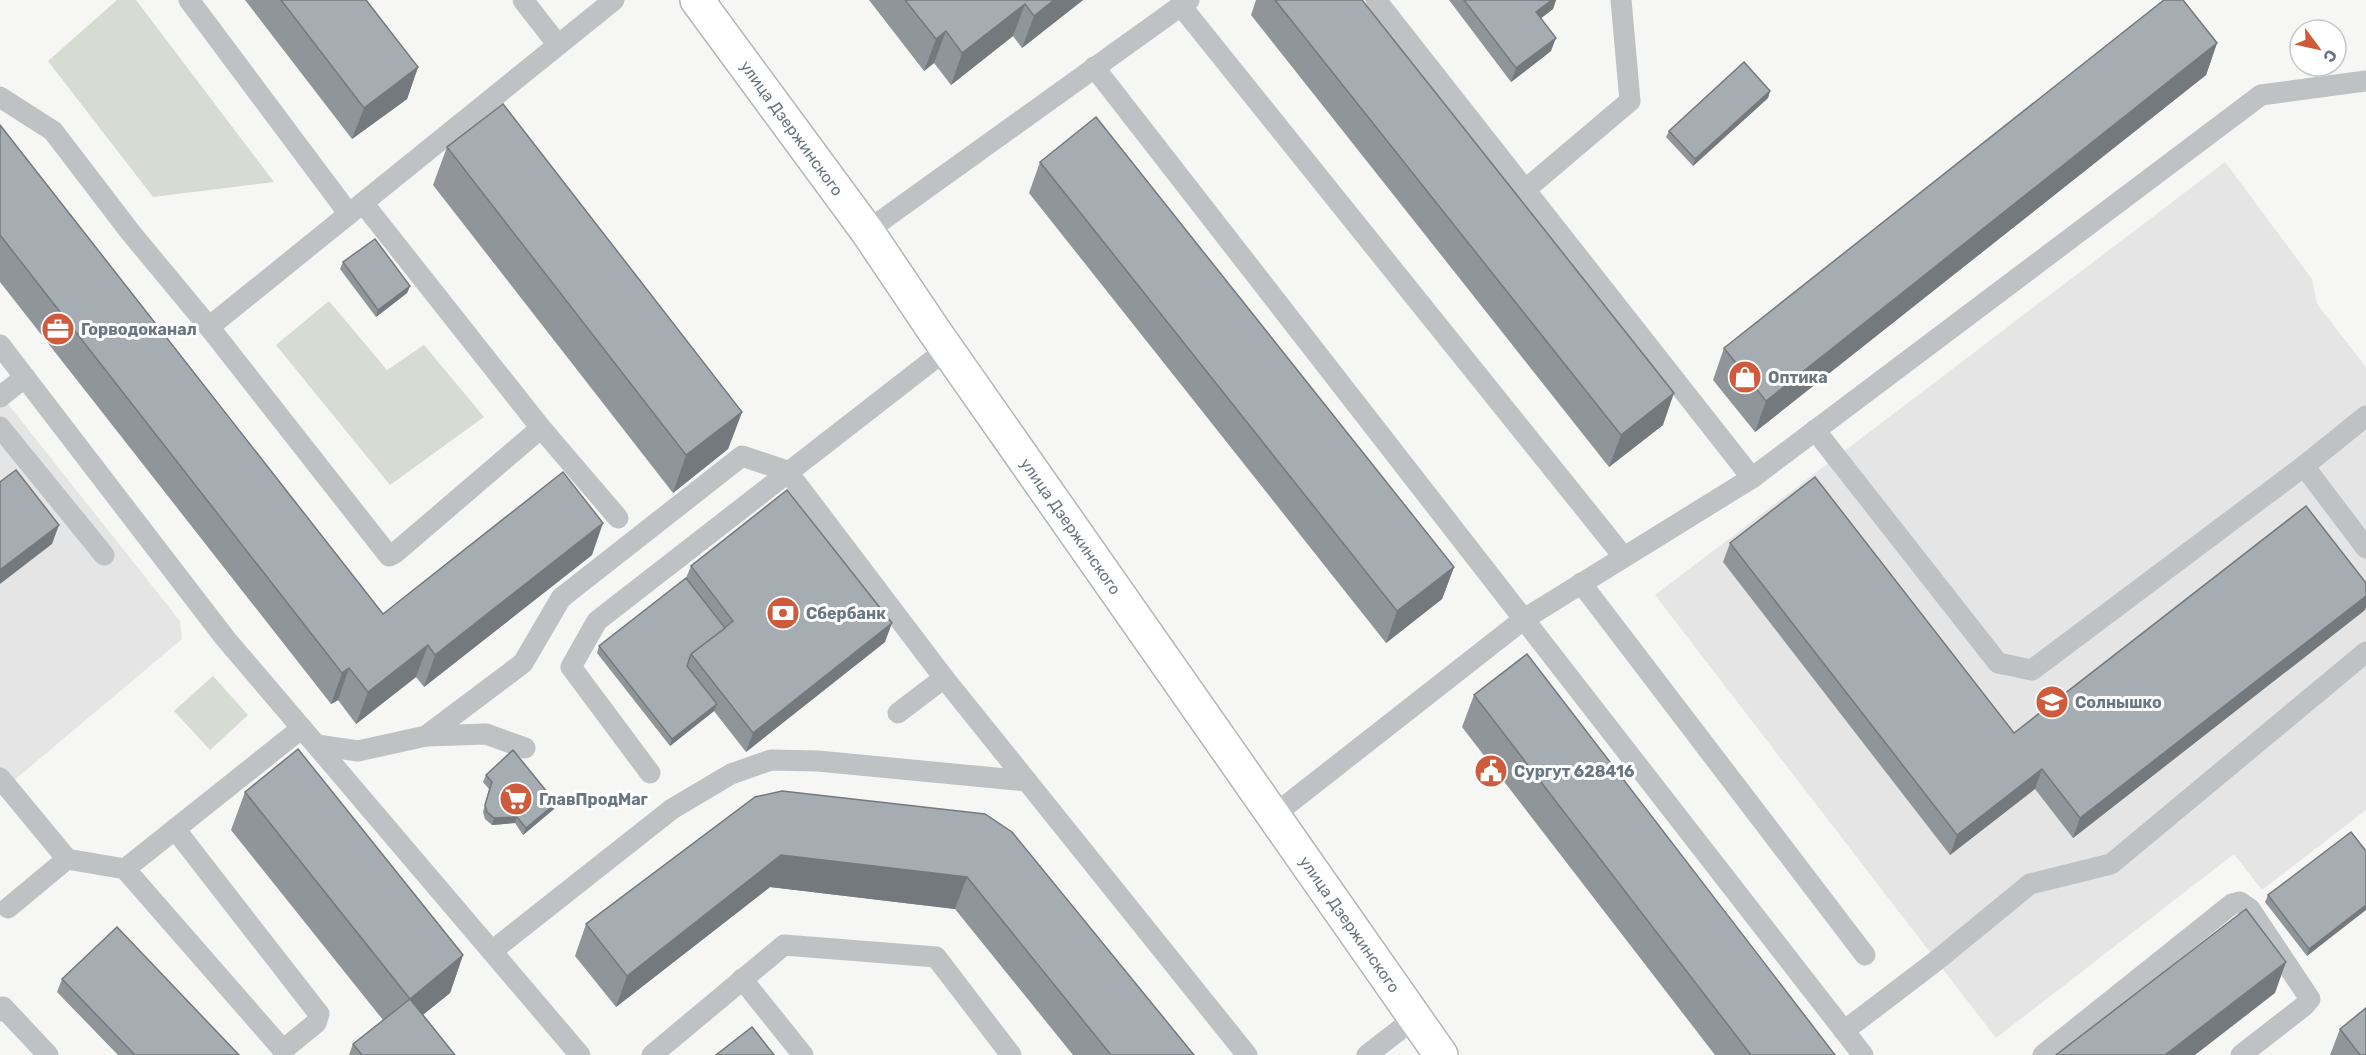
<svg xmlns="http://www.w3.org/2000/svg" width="2366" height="1055" font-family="Rubik,sans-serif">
<rect width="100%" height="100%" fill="#f6f6f4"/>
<!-- built -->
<g fill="#e4e5e4">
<path d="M 2225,162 L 2312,279 L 2317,304 L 2366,367 L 2366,810 L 2262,890 L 2234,854 L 1996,1038 L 1655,595 Z"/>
<path d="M 0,394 L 180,621 L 182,639 L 0,792 Z"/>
</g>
<!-- green -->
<g fill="#d6dbd3">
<path d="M 117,0 L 136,0 L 274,182 L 153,197 L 48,61 Z"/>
<path d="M 329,301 L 387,370 L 424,345 L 484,417 L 390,485 L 276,345 Z"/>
<path d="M 213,676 L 248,715 L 210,750 L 174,711 Z"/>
</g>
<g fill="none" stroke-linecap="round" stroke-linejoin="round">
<!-- secondary casing -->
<g stroke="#b1b6b9" stroke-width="36">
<path id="secondary" d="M 697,0 L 867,231 L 935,332 L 1441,1055"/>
</g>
<!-- lane -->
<g stroke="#bec2c5" stroke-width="21">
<path d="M 189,0 L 349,214"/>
<path d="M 523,0 L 558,45"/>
<path d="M 1376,0 L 1752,478"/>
<path d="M 1181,6 L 1623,556"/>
<path d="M 1094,67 L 1863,1055"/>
<path d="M 0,97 L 53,131 L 131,233 L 209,327 L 389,556 L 395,553 L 541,428"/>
<path d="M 1525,190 L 1630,101 L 1621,0"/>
<path d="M 363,203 L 541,428 L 618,518"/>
<path d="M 867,231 L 1189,0"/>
<path d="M 209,327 L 614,0"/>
<path d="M 0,345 L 225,638 L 580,1055"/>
<path d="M 0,397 L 25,377"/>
<path d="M 0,427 L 104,555"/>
<path d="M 1815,430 L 1998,663 L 2032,670 L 2304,466 L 2366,416"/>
<path d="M 2304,466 L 2366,548"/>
<path d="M 1581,583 L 1865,955"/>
<path d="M 898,713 L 944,678 L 1247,1055"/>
<path d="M 426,736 L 486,734 L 525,748"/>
<path d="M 317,745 L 358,751 L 426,736 L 523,663 L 561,598 L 742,456 L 787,471 L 944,678"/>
<path d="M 650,773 L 571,667 L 597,621 L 947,349"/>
<path d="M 0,778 L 67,859 L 125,869 L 283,1050 L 284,1055"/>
<path d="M 1274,815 L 1524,619 L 1752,478 L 2261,95 L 2366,81"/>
<path d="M 175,829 L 319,1014 L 316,1023 L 283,1050"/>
<path d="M 125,869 L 302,728"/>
<path d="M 8,908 L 67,859"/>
<path d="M 492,951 L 672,809 L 731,774 L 771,760 L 818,761 L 1027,781"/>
<path d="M 742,979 L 803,1055"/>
<path d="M 0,1011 L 3,1007 L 48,1055"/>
<path d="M 1844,1031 L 1936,961 L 2030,884 L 2111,864 L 2366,652"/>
<path d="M 652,1055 L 784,945 L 936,957 L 1011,1055"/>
<path d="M 1367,1055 L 1415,1018"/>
<path d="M 2043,1055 L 2232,904 L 2240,902 L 2250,909 L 2310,999 L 2304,1006 L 2241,1055"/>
</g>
<!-- secondary -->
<use href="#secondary" stroke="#fff" stroke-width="33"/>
</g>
<!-- wall -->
<g fill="#8f9599">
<path d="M 245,0 L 366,0 L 418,67 L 407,99 L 352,139 Z"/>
<path d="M 869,0 L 1083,0 L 1022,48 L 1013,36 L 951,85 L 934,63 L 924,71 Z"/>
<path d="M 1256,0 L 1362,0 L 1663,425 L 1609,467 L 1251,15 Z"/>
<path d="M 1449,0 L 1556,0 L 1553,9 L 1541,18 L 1551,51 L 1511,82 Z"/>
<path d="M 2217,43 L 2206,75 L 1755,432 L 1713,380 L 1724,348 Z"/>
<path d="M 1770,91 L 1768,98 L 1693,166 L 1666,137 L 1669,131 Z"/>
<path d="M 0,125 L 383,614 L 592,555 L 424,687 L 416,677 L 356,724 L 338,700 L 331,704 L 0,282 Z"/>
<path d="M 447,147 L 742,412 L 728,449 L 673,493 L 433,185 Z"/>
<path d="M 1040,162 L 1454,567 L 1442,599 L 1386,643 L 1029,193 Z"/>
<path d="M 343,262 L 410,286 L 407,293 L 376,317 L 340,269 Z"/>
<path d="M 1730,543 L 2014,733 L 2365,610 L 2073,838 L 2035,789 L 1950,855 L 1723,562 Z"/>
<path d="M 691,566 L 885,642 L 746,752 L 714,711 L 670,746 L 597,653 L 599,646 L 686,578 Z"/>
<path d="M 1474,695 L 1835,1055 L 1715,1055 L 1462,727 Z"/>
<path d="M 486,775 L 554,809 L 523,835 L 515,823 L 492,825 L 485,819 L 483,812 L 489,789 L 483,782 Z"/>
<path d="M 245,792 L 463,955 L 450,993 L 423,1015 L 455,1055 L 349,1055 L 353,1044 L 383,1020 L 231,830 Z"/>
<path d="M 985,814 L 1194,1055 L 1073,1055 L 955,909 L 770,887 L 616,1007 L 575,956 L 586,924 Z"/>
<path d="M 2366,851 L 2307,956 L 2265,902 L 2268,895 Z"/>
<path d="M 62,979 L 239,1055 L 118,1055 L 57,992 Z"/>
<path d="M 2340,1029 L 2366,1055 L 2330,1055 Z"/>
</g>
<!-- shaded-wall -->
<g fill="#74797d">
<path d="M 1054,0 L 1083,0 L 1022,48 L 1034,16 Z"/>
<path d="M 1552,0 L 1556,0 L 1553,9 L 1531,26 L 1536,12 Z"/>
<path d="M 1025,4 L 1013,36 L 951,85 L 962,53 Z"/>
<path d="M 946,31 L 934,63 L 924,71 L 936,39 Z"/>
<path d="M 1556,38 L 1551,51 L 1511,82 L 1516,68 Z"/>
<path d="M 2217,43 L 2206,75 L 1755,432 L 1766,401 Z"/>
<path d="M 418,67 L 407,99 L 352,139 L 364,108 Z"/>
<path d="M 1770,91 L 1768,98 L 1693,166 L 1695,159 Z"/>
<path d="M 410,286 L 407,293 L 376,317 L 378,310 Z"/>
<path d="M 1674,393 L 1663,425 L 1609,467 L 1621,435 Z"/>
<path d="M 742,412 L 728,449 L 673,493 L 686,455 Z"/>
<path d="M 603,523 L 592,555 L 424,687 L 435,655 Z"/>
<path d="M 59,525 L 52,544 L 0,584 L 0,570 Z"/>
<path d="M 1454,567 L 1442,599 L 1386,643 L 1397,611 Z"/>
<path d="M 2366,596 L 2366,607 L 2365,610 L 2073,838 L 2080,818 Z"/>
<path d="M 892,623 L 885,642 L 746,752 L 753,733 Z"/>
<path d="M 428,645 L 416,677 L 356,724 L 368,692 Z"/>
<path d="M 349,668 L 338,700 L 331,704 L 342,673 Z"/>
<path d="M 717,704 L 714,711 L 670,746 L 672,739 Z"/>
<path d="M 2042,769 L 2035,789 L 1950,855 L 1957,835 Z"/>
<path d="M 556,803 L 554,809 L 523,835 L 526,828 Z"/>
<path d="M 517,817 L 515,823 L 492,825 L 494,818 Z"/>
<path d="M 781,855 L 967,877 L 955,909 L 770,887 L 616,1007 L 627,976 Z"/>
<path d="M 2366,905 L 2366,910 L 2307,956 L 2309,949 Z"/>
<path d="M 463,955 L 450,993 L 396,1036 L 410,999 Z"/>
<path d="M 2286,962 L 2275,993 L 2195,1055 L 2165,1055 Z"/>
</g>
<!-- building -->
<g fill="#a6adb2" stroke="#74797d" stroke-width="1.5">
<path d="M 281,0 L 366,0 L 418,67 L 364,108 Z"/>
<path d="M 905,0 L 1054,0 L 1034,16 L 1025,4 L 962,53 L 946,31 L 936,39 Z"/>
<path d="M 1275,0 L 1362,0 L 1674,393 L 1621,435 Z"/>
<path d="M 1464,0 L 1552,0 L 1536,12 L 1556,38 L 1516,68 Z"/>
<path d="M 2164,0 L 2183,0 L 2217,43 L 1766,401 L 1724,348 Z"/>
<path d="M 1744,62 L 1770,91 L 1695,159 L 1669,131 Z"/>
<path d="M 503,104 L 742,412 L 686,455 L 447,147 Z"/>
<path d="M 1096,117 L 1454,567 L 1397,611 L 1040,162 Z"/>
<path d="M 0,125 L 383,614 L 563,472 L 603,523 L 435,655 L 428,645 L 368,692 L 349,668 L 342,673 L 0,235 Z"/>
<path d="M 375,239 L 410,286 L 378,310 L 343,262 Z"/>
<path d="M 16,470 L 59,525 L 0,570 L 0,482 Z"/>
<path d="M 1815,477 L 2014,733 L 2306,506 L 2366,583 L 2366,596 L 2080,818 L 2042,769 L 1957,835 L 1730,543 Z"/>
<path d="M 787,490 L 892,623 L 753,733 L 691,654 L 733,621 L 691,566 Z"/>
<path d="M 686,578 L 725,628 L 691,654 L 687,666 L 717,704 L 672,739 L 599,646 Z"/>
<path d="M 1527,654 L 1835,1055 L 1751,1055 L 1474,695 Z"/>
<path d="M 298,749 L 463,955 L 410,999 L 455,1055 L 362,1055 L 353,1044 L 410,999 L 245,792 Z"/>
<path d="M 513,750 L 556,803 L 526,828 L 517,817 L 494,818 L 487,812 L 485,805 L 492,782 L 486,775 Z"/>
<path d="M 782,791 L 985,814 L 1012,832 L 1194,1055 L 1111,1055 L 967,877 L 781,855 L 627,976 L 586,924 L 755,797 Z"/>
<path d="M 2351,832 L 2366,851 L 2366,905 L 2309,949 L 2268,895 Z"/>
<path d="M 2246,909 L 2286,962 L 2165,1055 L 2056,1055 Z"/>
<path d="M 117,927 L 239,1055 L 135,1055 L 62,979 Z"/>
<path d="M 2366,1008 L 2366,1055 L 2360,1055 L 2340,1029 Z"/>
<path d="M 752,1027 L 774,1055 L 716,1055 Z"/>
</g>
<!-- icons -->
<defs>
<g id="office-disc" transform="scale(1.725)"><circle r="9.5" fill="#ce5b3c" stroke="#fff"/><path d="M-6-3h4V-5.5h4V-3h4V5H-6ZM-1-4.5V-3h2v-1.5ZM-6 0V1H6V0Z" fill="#fff"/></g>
<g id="shop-disc" transform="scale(1.725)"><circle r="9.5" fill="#ce5b3c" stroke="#fff"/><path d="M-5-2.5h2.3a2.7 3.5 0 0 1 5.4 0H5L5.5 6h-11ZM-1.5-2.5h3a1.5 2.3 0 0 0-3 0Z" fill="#fff"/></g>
<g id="bank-disc" transform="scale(1.725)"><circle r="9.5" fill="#ce5b3c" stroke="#fff"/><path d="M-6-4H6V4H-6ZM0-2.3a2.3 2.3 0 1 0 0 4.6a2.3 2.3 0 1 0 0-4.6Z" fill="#fff"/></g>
<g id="school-disc" transform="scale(1.725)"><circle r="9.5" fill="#ce5b3c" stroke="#fff"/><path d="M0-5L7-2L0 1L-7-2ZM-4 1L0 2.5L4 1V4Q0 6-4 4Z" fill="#fff"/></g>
<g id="civic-disc" transform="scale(1.725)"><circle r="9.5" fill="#ce5b3c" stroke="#fff"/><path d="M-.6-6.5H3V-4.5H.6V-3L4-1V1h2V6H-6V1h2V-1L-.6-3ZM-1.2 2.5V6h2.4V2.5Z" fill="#fff"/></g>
<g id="supermarket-disc" transform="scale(1.725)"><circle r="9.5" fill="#ce5b3c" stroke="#fff"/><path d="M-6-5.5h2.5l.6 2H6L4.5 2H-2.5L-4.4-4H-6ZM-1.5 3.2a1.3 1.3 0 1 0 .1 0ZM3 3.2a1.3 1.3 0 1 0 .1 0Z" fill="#fff"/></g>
</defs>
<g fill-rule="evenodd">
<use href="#office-disc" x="58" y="329"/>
<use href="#shop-disc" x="1745" y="377"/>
<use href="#bank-disc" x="783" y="613"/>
<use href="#school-disc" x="2052" y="702"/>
<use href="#civic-disc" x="1491" y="771"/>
<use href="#supermarket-disc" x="516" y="799"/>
</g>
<g text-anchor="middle" stroke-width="6" stroke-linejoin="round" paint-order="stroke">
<!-- street labels -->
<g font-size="16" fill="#697781" stroke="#fff">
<text transform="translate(792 128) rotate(54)" y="6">улица Дзержинского</text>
<text transform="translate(1071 526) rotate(55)" y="6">улица Дзержинского</text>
<text transform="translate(1350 924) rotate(55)" y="6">улица Дзержинского</text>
</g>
<!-- poi labels -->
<g font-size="16" font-weight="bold" fill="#697781" stroke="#fff" text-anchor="start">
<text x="81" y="335">Горводоканал</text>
<text x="1768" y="383">Оптика</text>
<text x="806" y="619">Сбербанк</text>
<text x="2075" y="708">Солнышко</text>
<text x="1514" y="777">Сургут 628416</text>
<text x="539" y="805">ГлавПродМаг</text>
</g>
</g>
<!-- north arrow -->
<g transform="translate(2318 48) rotate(123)"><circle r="28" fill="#ffffff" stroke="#c3c9cd" stroke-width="1.5"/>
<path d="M0-4.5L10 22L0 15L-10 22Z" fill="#ce5b3c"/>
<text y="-9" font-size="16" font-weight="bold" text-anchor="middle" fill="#697781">С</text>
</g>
</svg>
